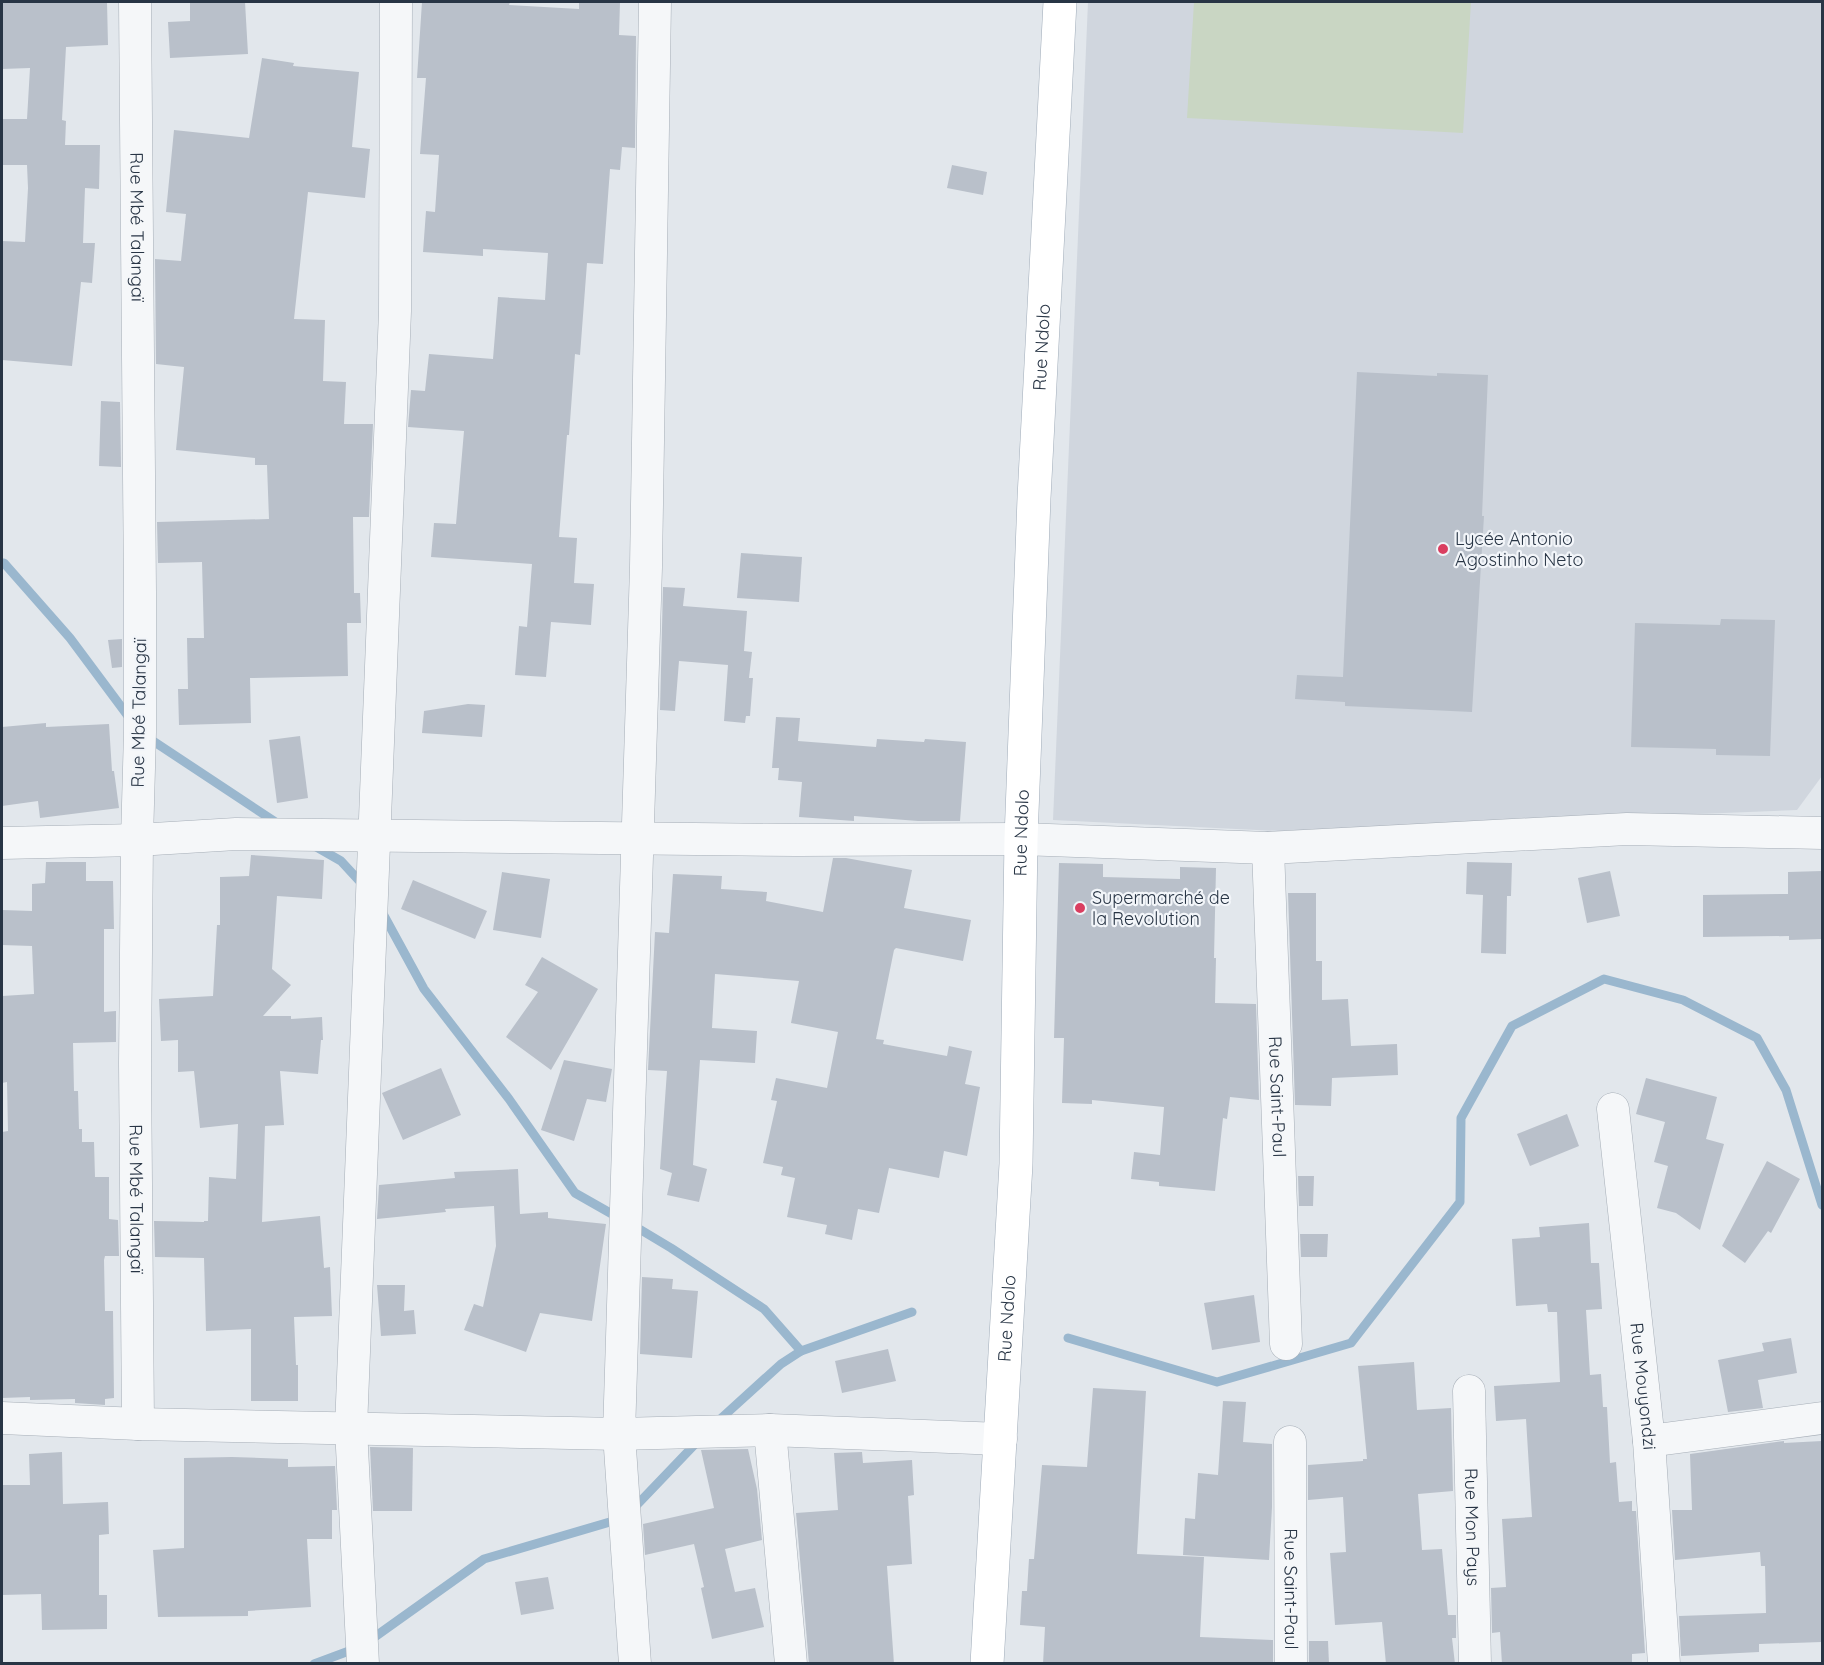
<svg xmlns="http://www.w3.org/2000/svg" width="1824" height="1665" font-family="Quicksand,sans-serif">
<rect width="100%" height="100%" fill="#e2e7ec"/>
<!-- built -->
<path fill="#d0d6de" d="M 1088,2 L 1822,2 L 1822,776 L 1797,810 L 1279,831 L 1053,820 Z"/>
<!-- green -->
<path fill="#c9d6c3" d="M 1194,2 L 1471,2 L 1463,133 L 1187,118 Z"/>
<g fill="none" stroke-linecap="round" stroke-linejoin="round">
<!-- stream -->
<g stroke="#9ab7ce" stroke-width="9">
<path d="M 2,563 L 4,563 L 70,638 L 131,720"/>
<path d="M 147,737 L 280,825"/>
<path d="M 313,845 L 341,861 L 364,886"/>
<path d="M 382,912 L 424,989 L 509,1099 L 575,1193 L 619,1218"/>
<path d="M 631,1224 L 671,1248 L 764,1309 L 801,1351"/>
<path d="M 1068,1338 L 1217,1382 L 1351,1343 L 1460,1202 L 1461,1118 L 1512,1026 L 1604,979 L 1683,1000 L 1757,1038 L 1786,1090 L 1822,1205"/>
<path d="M 716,1423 L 781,1364 L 801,1351 L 912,1312"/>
<path d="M 633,1509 L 700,1439"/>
<path d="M 369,1641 L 484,1559 L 620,1519"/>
<path d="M 314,1664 L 357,1648"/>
</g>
</g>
<!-- building -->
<g fill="#b9c0ca">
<path d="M 2,2 L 107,2 L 108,45 L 66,47 L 62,120 L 66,121 L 65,145 L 100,145 L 99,189 L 85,188 L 83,243 L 95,243 L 92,283 L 81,282 L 72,366 L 2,360 L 2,241 L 25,242 L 28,188 L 27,165 L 2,165 L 2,119 L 27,119 L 30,68 L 2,69 Z"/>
<path d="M 190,2 L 245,2 L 248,54 L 170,58 L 168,22 L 190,21 Z"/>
<path d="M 422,2 L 510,2 L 509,5 L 579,9 L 579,2 L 620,2 L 619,35 L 636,36 L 635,148 L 622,147 L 620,170 L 610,169 L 603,264 L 587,263 L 580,355 L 575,354 L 569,435 L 567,435 L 559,537 L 577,538 L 574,583 L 594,584 L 591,625 L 551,622 L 546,677 L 515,675 L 519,626 L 527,627 L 532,564 L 431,557 L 434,523 L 456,524 L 464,431 L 408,427 L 411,390 L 425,391 L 429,354 L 493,359 L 498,297 L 545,300 L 548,253 L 483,249 L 483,256 L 423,252 L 426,211 L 435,212 L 439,155 L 420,154 L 426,78 L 417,78 Z"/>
<path d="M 262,58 L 294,63 L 293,66 L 359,72 L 352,147 L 370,149 L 365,198 L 308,192 L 294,319 L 325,320 L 323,381 L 346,382 L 344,424 L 373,424 L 369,517 L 353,517 L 354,593 L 360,593 L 361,623 L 347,623 L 348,676 L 250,678 L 251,723 L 179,725 L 178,689 L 188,689 L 187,638 L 204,638 L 202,562 L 158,563 L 157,522 L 269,519 L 267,465 L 255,465 L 255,458 L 176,450 L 184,367 L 156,364 L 155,259 L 181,261 L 186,214 L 166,212 L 174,130 L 249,138 Z"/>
<path d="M 952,165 L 987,172 L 983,195 L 947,188 Z"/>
<path d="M 1357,372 L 1437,376 L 1437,373 L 1488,375 L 1482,516 L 1484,516 L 1472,712 L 1345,706 L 1345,702 L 1295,699 L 1297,675 L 1343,677 Z"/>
<path d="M 101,401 L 120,402 L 121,467 L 99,466 Z"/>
<path d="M 741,553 L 802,557 L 799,602 L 737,598 Z"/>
<path d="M 663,587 L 685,588 L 683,606 L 747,611 L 744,651 L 752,652 L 749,678 L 753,678 L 750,716 L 746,716 L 745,723 L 724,721 L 728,665 L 679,661 L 675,711 L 660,710 Z"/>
<path d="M 1721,619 L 1775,620 L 1770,756 L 1716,755 L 1716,749 L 1631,747 L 1635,623 L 1720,625 Z"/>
<path d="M 122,639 L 122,667 L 112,668 L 108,640 Z"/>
<path d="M 468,704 L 485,705 L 482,737 L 422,733 L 424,711 Z"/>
<path d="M 776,717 L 800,718 L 798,741 L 876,747 L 877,739 L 924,742 L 925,739 L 966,742 L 960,821 L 918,821 L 854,816 L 854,821 L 799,817 L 802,782 L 778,780 L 779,768 L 772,768 Z"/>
<path d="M 46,723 L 46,727 L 109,724 L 112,771 L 114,771 L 119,808 L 40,818 L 38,801 L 2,806 L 2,727 Z"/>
<path d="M 300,736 L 308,798 L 277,803 L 269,740 Z"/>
<path d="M 251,855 L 324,860 L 322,899 L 277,896 L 272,969 L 291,985 L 263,1016 L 291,1016 L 291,1019 L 322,1017 L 323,1040 L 321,1040 L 318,1074 L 280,1071 L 284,1125 L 265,1126 L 262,1222 L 320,1216 L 324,1268 L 330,1267 L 332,1316 L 294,1317 L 296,1365 L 298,1365 L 298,1401 L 251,1401 L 251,1329 L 206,1331 L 204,1258 L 155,1257 L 154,1221 L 204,1222 L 204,1221 L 208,1221 L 209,1177 L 236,1179 L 238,1124 L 200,1128 L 194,1071 L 178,1072 L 178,1040 L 161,1041 L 159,999 L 213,996 L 217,925 L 220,925 L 220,877 L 249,876 Z"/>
<path d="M 833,858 L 846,858 L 912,870 L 904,908 L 971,920 L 963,961 L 896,948 L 894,950 L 876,1039 L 884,1040 L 883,1044 L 947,1056 L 949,1046 L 972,1051 L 965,1084 L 980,1087 L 967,1156 L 944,1151 L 939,1178 L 889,1168 L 879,1213 L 858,1209 L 852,1240 L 825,1234 L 827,1225 L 787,1217 L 795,1178 L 781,1175 L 783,1167 L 763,1163 L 777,1101 L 771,1100 L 776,1078 L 827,1088 L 838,1032 L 791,1023 L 799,981 L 715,974 L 712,1028 L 757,1031 L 755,1063 L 700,1060 L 693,1165 L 707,1169 L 699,1202 L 667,1195 L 672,1173 L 660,1169 L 667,1071 L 648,1070 L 655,932 L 669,933 L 673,874 L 722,876 L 721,889 L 767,892 L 766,901 L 823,912 Z"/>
<path d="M 46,862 L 86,862 L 86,881 L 113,881 L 114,929 L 104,929 L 104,1012 L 116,1011 L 116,1042 L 73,1043 L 74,1091 L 78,1091 L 79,1129 L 82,1129 L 82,1142 L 94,1142 L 95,1177 L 109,1177 L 109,1219 L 118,1220 L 119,1256 L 105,1256 L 104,1260 L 105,1311 L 113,1311 L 114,1398 L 105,1399 L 105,1405 L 75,1403 L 75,1399 L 30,1400 L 30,1397 L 2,1398 L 2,1132 L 8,1131 L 7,1082 L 2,1083 L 2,996 L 34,994 L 32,946 L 2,945 L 2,910 L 32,911 L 32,884 L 45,883 Z"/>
<path d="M 1467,862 L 1512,863 L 1511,896 L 1507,896 L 1506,954 L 1481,953 L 1483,895 L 1466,894 Z"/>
<path d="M 1059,863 L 1103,864 L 1103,877 L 1180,879 L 1180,867 L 1216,868 L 1214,958 L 1216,958 L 1215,1003 L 1256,1004 L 1259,1100 L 1230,1097 L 1227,1119 L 1223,1118 L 1215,1191 L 1159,1186 L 1159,1182 L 1131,1179 L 1134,1152 L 1160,1155 L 1164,1107 L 1092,1100 L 1092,1104 L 1062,1103 L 1064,1038 L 1054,1038 Z"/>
<path d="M 1610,871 L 1620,916 L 1587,923 L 1578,878 Z"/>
<path d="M 1822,871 L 1822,939 L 1789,940 L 1789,936 L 1703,937 L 1703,895 L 1788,894 L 1788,872 Z"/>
<path d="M 502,872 L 550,879 L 541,938 L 493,930 Z"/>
<path d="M 413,880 L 487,911 L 475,939 L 401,909 Z"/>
<path d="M 1288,893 L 1316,893 L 1316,961 L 1322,961 L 1322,1000 L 1348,999 L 1351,1046 L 1397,1044 L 1398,1075 L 1332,1078 L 1331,1106 L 1295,1105 Z"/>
<path d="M 542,957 L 598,989 L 551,1070 L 506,1037 L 538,992 L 525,985 Z"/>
<path d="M 564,1060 L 612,1069 L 606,1102 L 587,1099 L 574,1141 L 541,1130 Z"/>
<path d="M 441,1068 L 461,1115 L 403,1140 L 382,1093 Z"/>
<path d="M 1646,1078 L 1717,1097 L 1706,1139 L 1724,1144 L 1700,1230 L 1676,1213 L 1657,1208 L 1668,1166 L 1654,1162 L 1665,1122 L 1636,1114 Z"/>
<path d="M 1567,1114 L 1579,1146 L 1530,1166 L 1517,1134 Z"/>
<path d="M 1767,1161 L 1800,1179 L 1771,1233 L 1768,1231 L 1745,1263 L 1722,1246 Z"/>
<path d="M 518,1169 L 520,1214 L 548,1212 L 548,1218 L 606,1224 L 592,1321 L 540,1313 L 526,1352 L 464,1330 L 474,1304 L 483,1307 L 496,1246 L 494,1206 L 445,1209 L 446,1212 L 377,1219 L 379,1185 L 455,1178 L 454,1172 Z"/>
<path d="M 1298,1176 L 1314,1176 L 1313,1206 L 1299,1206 Z"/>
<path d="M 1589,1223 L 1591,1263 L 1599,1263 L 1602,1309 L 1586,1310 L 1590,1375 L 1601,1374 L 1603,1407 L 1607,1407 L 1610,1463 L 1616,1462 L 1619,1502 L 1632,1501 L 1632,1511 L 1636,1511 L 1645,1653 L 1632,1654 L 1632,1664 L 1502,1664 L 1500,1632 L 1492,1633 L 1491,1588 L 1506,1587 L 1502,1519 L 1532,1517 L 1526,1419 L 1496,1421 L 1494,1386 L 1560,1382 L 1557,1312 L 1548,1312 L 1547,1304 L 1516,1306 L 1512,1239 L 1540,1237 L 1539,1227 Z"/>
<path d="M 1300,1234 L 1328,1234 L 1327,1257 L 1301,1257 Z"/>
<path d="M 642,1277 L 673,1279 L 672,1289 L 698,1291 L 692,1358 L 640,1354 Z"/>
<path d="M 377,1285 L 405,1285 L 404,1311 L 414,1310 L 416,1334 L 381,1336 Z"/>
<path d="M 1254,1295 L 1260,1342 L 1212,1350 L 1204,1303 Z"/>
<path d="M 1791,1338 L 1797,1373 L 1758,1380 L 1763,1408 L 1728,1412 L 1718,1360 L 1764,1351 L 1762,1343 Z"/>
<path d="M 888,1349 L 896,1381 L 842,1393 L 835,1361 Z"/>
<path d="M 1414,1362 L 1417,1410 L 1451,1408 L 1453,1491 L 1418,1494 L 1422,1550 L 1442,1549 L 1448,1615 L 1456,1615 L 1456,1638 L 1452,1638 L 1455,1664 L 1386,1664 L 1382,1622 L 1335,1625 L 1330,1553 L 1346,1552 L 1343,1497 L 1308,1500 L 1308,1465 L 1363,1461 L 1363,1459 L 1367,1459 L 1358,1366 Z"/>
<path d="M 1093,1388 L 1146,1391 L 1137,1554 L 1204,1557 L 1200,1637 L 1273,1640 L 1273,1664 L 1043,1664 L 1045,1627 L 1020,1625 L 1022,1591 L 1027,1591 L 1029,1559 L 1034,1559 L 1042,1465 L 1087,1467 Z"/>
<path d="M 1223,1401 L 1246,1402 L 1243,1442 L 1272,1444 L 1272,1507 L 1269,1560 L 1183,1555 L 1185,1518 L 1195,1519 L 1198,1473 L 1218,1475 Z"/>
<path d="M 1784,1441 L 1784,1443 L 1822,1441 L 1822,1642 L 1759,1644 L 1759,1652 L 1681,1656 L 1679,1616 L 1766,1613 L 1765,1566 L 1761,1566 L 1760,1552 L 1675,1560 L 1672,1510 L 1692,1510 L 1690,1454 Z"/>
<path d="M 370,1447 L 413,1448 L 412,1511 L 373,1511 Z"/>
<path d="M 748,1449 L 757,1489 L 762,1540 L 725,1549 L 735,1592 L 755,1588 L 764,1627 L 712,1639 L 701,1588 L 704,1587 L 694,1544 L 645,1555 L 643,1524 L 714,1508 L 701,1450 Z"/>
<path d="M 62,1452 L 63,1504 L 108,1502 L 109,1534 L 99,1535 L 99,1595 L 107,1595 L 107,1629 L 42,1630 L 41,1594 L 2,1595 L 2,1485 L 30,1485 L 29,1454 Z"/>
<path d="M 862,1452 L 863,1463 L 912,1460 L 914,1495 L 908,1496 L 912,1564 L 887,1566 L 894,1664 L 809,1664 L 796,1513 L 838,1510 L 834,1453 Z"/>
<path d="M 232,1457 L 288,1459 L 288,1467 L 335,1466 L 337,1510 L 332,1510 L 332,1539 L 307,1539 L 311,1607 L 248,1611 L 248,1616 L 158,1617 L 153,1550 L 184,1548 L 184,1458 Z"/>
<path d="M 548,1577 L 554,1609 L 521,1615 L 515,1582 Z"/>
<path d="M 1309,1641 L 1328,1641 L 1329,1664 L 1309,1664 Z"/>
</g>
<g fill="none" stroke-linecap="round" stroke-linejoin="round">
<!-- minor casing -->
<g stroke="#a6aeb7" stroke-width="33">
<g id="minor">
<path id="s1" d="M 135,2 L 140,592 L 140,732 L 137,840 L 135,1064 L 138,1424"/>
<path d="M 2,843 L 137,840 L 236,834 L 797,840 L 1021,839 L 1268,848 L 1627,829 L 1822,833"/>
<path id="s2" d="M 1268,848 L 1286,1344"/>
<path id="s3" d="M 1613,1109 L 1649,1441 L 1664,1664"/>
<path id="s4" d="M 1469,1391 L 1475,1664"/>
<path d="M 2,1418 L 138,1424 L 619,1434 L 770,1430 L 1001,1439"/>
<path d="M 770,1430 L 791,1664"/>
<path d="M 1649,1441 L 1822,1418"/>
<path id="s5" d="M 1290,1442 L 1291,1664"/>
<path d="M 363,1664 L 351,1428 L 395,311 L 396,2"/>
<path d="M 635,1664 L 619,1434 L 646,567 L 655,2"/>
</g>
</g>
<!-- primary casing -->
<g stroke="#a0acb9" stroke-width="34">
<g id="primary">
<path id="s6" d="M 987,1664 L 1016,1164 L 1021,839 L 1034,498 L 1060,2"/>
</g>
</g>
<!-- minor -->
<use href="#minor" stroke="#f5f7f9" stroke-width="32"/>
<!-- primary -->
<use href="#primary" stroke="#fff" stroke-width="33"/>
</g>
<!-- markers -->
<g fill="#da3e60" stroke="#f2f5f9" stroke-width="2">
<circle cx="1443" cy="549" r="6"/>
<circle cx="1080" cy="908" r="6"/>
</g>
<g text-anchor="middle" stroke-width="4.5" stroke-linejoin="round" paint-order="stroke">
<!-- street labels -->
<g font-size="18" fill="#283545" stroke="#f2f5f9">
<text dy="6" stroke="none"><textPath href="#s1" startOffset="225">Rue Mbé Talangaï</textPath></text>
<text dy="6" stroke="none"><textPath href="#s6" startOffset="1318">Rue Ndolo</textPath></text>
<text transform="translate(139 713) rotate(-89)" y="6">Rue Mbé Talangaï</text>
<text dy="6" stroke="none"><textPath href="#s6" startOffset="832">Rue Ndolo</textPath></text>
<text dy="6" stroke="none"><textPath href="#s2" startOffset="249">Rue Saint-Paul</textPath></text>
<text dy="6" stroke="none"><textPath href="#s1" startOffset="1197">Rue Mbé Talangaï</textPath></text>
<text dy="6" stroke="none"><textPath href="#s6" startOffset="346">Rue Ndolo</textPath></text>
<text dy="6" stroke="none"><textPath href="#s3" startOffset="279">Rue Mouyondzi</textPath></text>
<text dy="6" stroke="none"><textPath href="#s4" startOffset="136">Rue Mon Pays</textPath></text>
<text dy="6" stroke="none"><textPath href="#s5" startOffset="147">Rue Saint-Paul</textPath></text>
</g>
<!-- poi labels -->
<g font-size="18" fill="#283545" stroke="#f2f5f9" text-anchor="start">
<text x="1455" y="545">Lycée Antonio<tspan x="1455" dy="21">Agostinho Neto</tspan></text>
<text x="1092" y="904">Supermarché de<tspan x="1092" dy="21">la Revolution</tspan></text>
</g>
</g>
<!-- border -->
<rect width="1824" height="1665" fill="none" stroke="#283545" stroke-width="6"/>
</svg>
